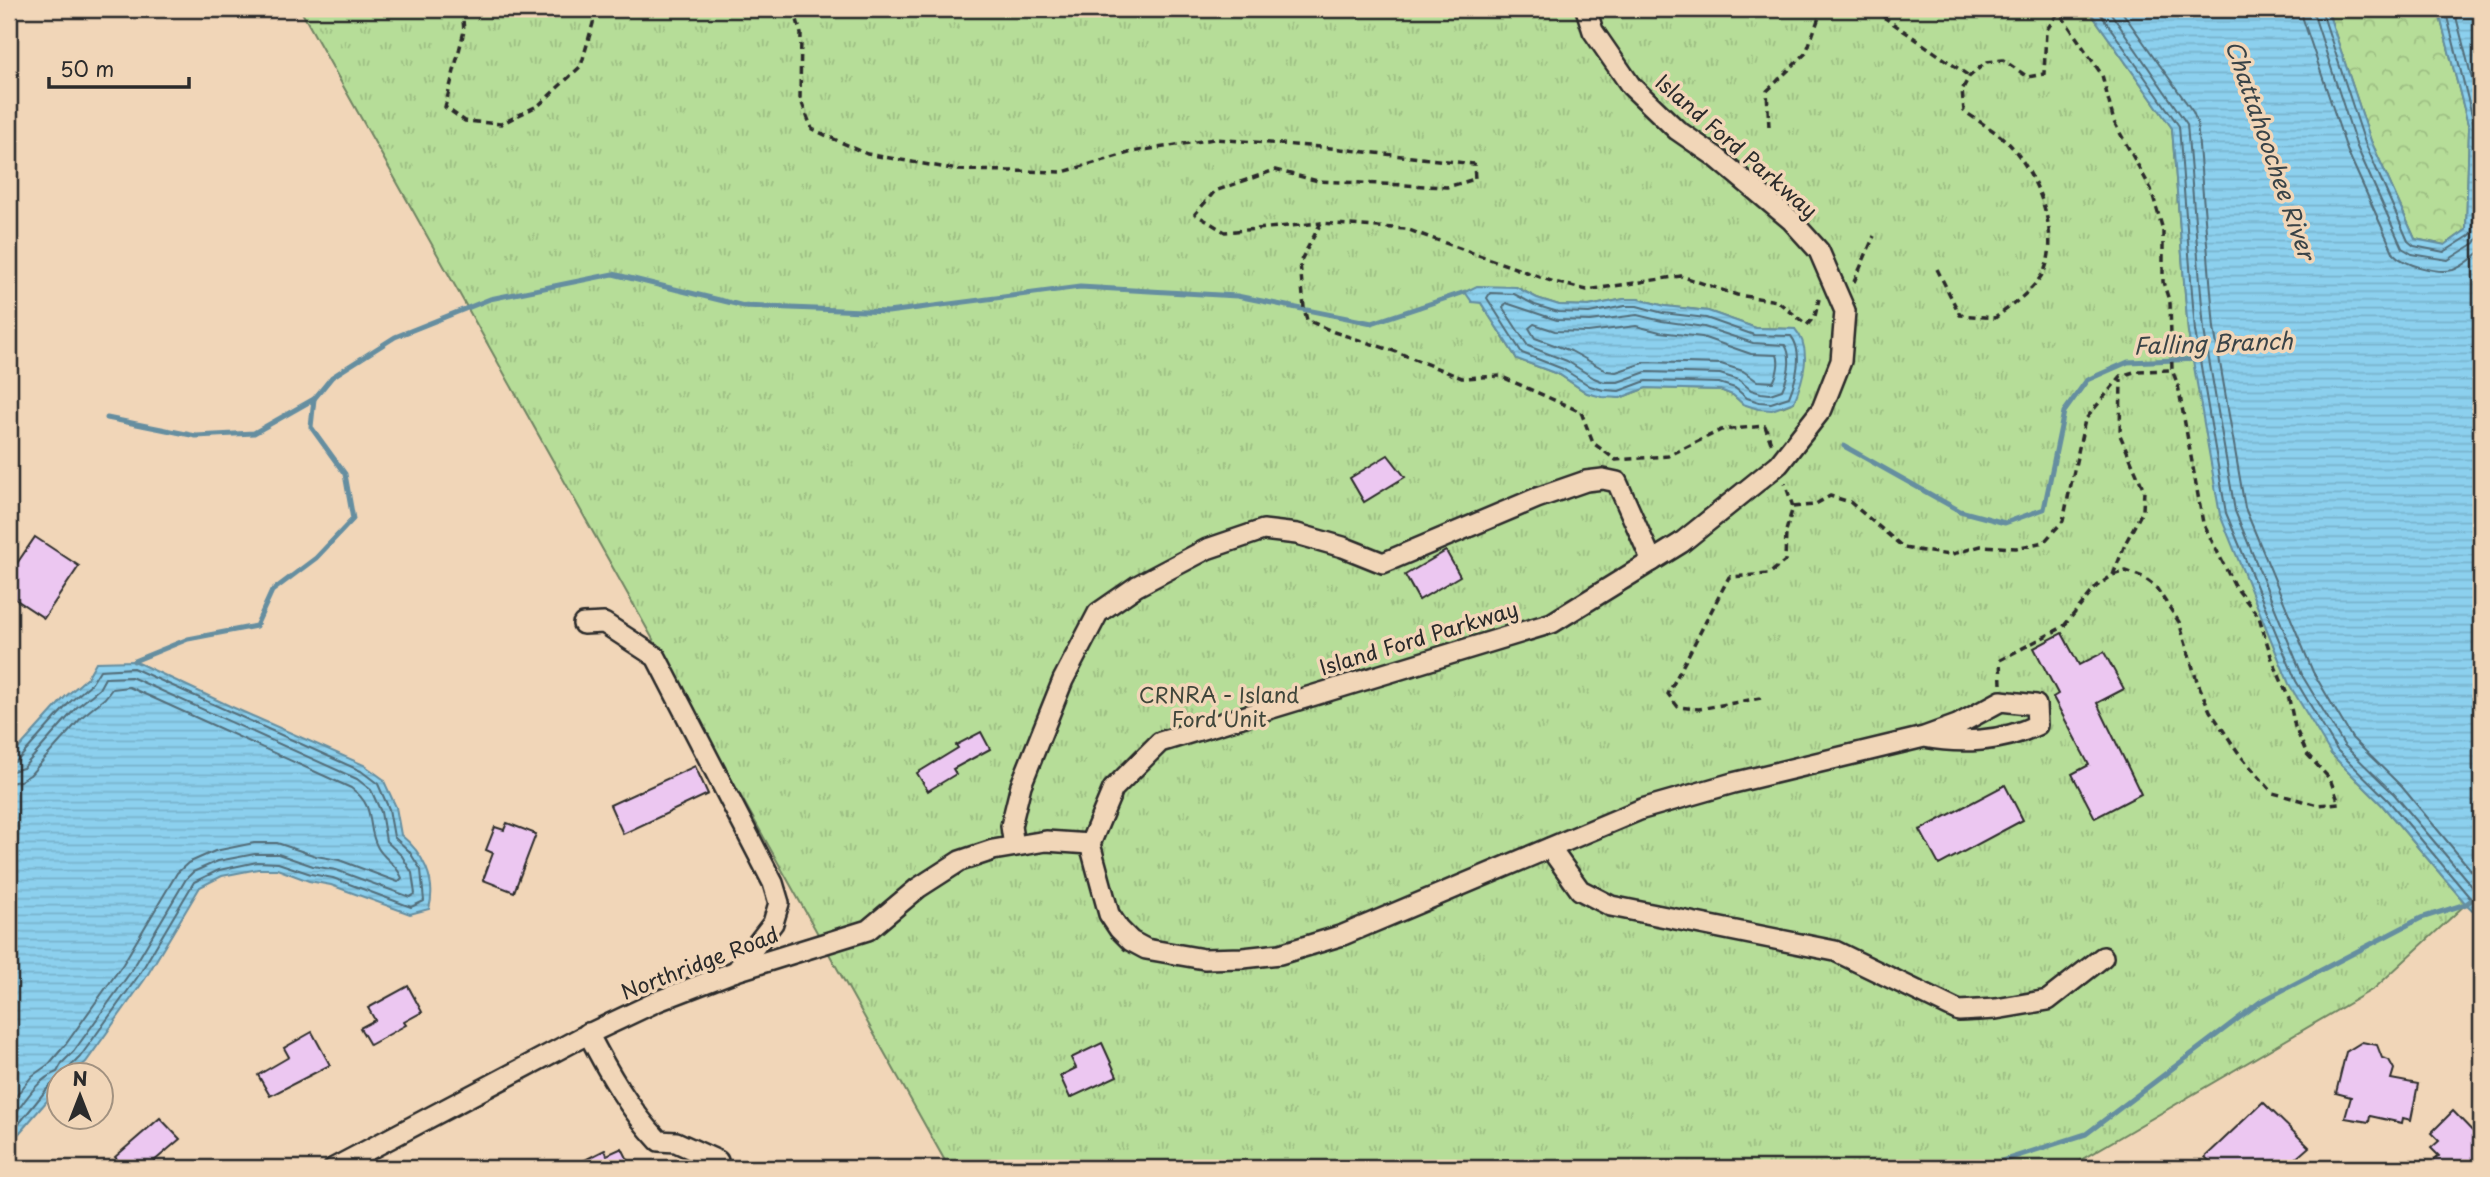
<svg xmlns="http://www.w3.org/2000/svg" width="2490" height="1177" font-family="'Playpen Sans',sans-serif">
<defs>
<pattern id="grass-tufts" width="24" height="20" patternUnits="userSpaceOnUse" patternTransform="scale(1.75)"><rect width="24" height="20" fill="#b6dd98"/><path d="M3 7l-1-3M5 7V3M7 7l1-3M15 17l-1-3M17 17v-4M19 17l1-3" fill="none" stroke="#9dbe83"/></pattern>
<pattern id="forest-crowns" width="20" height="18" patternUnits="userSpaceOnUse" patternTransform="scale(1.75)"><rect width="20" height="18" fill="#b6dd98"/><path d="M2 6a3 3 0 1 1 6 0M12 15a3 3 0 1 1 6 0" fill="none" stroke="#9dbe83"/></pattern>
<pattern id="water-rules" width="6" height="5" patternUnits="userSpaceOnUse" patternTransform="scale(1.75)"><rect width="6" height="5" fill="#8cd0ee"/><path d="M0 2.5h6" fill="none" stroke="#79b3cc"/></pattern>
</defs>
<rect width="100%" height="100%" fill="#f1d6b8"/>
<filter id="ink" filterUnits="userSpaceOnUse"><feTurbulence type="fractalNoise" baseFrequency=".0143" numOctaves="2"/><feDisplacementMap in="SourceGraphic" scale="14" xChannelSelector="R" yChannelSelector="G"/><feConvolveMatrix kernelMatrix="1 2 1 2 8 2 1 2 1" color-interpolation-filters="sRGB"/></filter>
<g filter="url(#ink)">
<!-- grass -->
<path fill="url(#grass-tufts)" stroke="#708462" stroke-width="2" fill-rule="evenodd" d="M 300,9 L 2088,9 L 2172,128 L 2188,332 L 2193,359 L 2331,754 L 2382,805 L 2466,904 L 2375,988 L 2067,1168 L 949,1168 ZM 1516,287 L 1537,298 L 1559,305 L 1589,306 L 1624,299 L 1638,299 L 1665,306 L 1708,311 L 1756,328 L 1795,329 L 1794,402 L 1782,407 L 1743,404 L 1733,395 L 1720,390 L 1646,388 L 1620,398 L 1587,393 L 1560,375 L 1517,359 L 1481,303 Z"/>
<!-- forest -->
<path fill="url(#forest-crowns)" stroke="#708462" stroke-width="2" d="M 2327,9 L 2438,9 L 2469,128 L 2466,230 L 2445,245 L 2415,239 L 2371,141 Z"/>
<!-- water -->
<g fill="url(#water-rules)" stroke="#658ea0" stroke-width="2">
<path d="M 2088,9 L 2327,9 L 2371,141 L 2415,239 L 2445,245 L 2466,230 L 2469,128 L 2438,9 L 2481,9 L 2481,918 L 2466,904 L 2382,805 L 2331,754 L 2289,684 L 2220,515 L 2188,332 L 2172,128 Z"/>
<path d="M 1477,286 L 1516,287 L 1537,298 L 1559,305 L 1589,306 L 1624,299 L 1638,299 L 1665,306 L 1708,311 L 1756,328 L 1795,329 C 1813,349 1803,380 1794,402 L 1772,410 L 1758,409 L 1743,404 L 1733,395 L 1720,390 L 1646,388 L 1620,398 L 1602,397 L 1587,393 L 1560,375 L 1517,359 L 1481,303 L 1472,302 L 1465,292 Z"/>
<path d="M 134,661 L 232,707 L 364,765 L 383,779 L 396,807 L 401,835 C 423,853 437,880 429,909 L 410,914 L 331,885 L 309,881 L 277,869 L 258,869 L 222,876 L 200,887 L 145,979 L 86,1062 L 71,1075 L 60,1076 L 59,1087 L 9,1145 L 9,759 L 65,697 L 87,678 L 96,662 Z"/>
</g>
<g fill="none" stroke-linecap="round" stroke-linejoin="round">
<!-- shore -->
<g stroke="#526d79" stroke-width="2">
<path d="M 2097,9 L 2179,126 L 2195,331 L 2226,513 L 2296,681 L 2337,750 L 2388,800 L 2471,899 L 2481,908"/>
<path d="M 2108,9 L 2187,124 L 2204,330 L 2235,511 L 2303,677 L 2344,745 L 2394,794 L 2481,897"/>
<path d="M 2120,9 L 2193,112 L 2197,122 L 2214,328 L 2245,508 L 2313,672 L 2352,738 L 2402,787 L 2481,882"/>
<path d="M 2301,9 L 2303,19 L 2347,150 L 2394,254 C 2404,265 2438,274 2453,270 C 2463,267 2473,258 2481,251"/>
<path d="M 2312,9 L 2357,147 L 2402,248 L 2412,254 L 2448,260 L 2475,243 L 2481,233"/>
<path d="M 2321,9 L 2365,143 L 2408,241 L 2414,246 L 2444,252 L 2469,236 L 2473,232 L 2475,127 L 2445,9"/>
<path d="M 2454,9 L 2481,114"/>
<path d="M 1490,293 L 1514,294 L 1535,305 L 1558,312 L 1589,313 L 1625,306 L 1637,306 L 1663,313 L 1706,318 L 1754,335 L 1791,336 C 1804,352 1796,380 1789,397 L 1771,403 L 1759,402 L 1747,398 L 1735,388 L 1719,383 L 1646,381 L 1619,391 L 1603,390 L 1590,386 L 1563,369 L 1522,353 L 1487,298 Z"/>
<path d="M 1506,303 L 1557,320 L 1590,321 L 1637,315 L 1662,321 L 1704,327 L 1753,343 L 1785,345 C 1793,357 1788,377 1782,390 L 1770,394 L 1761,393 L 1751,390 L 1739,380 L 1720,374 L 1646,372 L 1618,382 L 1604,382 L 1594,378 L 1567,361 L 1528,346 L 1503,308 Z"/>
<path d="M 1534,324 L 1555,331 L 1588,332 L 1636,326 L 1660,332 L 1702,337 L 1751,354 L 1777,355 C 1780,362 1777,376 1773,382 L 1757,381 L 1743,371 L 1721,364 L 1646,362 L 1616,372 L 1607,371 L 1571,351 L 1535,338 L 1529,328 Z"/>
<path d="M 9,764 L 17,761 L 70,702 L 92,683 L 100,670 L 133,668 L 361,771 L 378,784 L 389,809 L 394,837 L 409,851 L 421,870 L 424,901 L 411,907 L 333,878 L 311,874 L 278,863 L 257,862 L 219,870 L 194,882 L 139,975 L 80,1057 L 69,1068 L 67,1076"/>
<path d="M 9,772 L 23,768 L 76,708 L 99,689 L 105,678 L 131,677 L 357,779 L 371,790 L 381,812 L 386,841 L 402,856 L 412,873 L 415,894 L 410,897 L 336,870 L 313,866 L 278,854 L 255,854 L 218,861 L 193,872 L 186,879 L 132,970 L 74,1051 L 62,1063 L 57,1072 C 36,1079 22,1106 9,1122"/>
<path d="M 9,783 L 20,781 L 30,775 L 83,716 L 105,698 L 112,689 L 129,687 L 351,788 C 378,808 365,825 378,848 C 385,860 396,863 402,878 L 398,882 L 339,860 L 316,856 L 277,843 L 254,843 L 215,851 L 188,863 L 177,873 L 123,964 L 66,1044 L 49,1064 L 32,1076 L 9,1105"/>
<path d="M 9,1136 L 47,1089 L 53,1083 L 60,1082"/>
</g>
<!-- stream -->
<g stroke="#658ea0" stroke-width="5">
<path d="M 107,418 L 196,436 L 254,433 L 314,399"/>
<path d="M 1844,446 L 1960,511 L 2005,523 L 2044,509 L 2064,412 L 2087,380 L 2128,362 L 2199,359"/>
<path d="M 134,661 L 188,639 L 256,626 L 272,591 L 316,558 L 353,519 L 345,474 L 311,427 L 314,399 L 332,377 L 395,337 L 490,299 L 613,274 L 744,306 L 888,312 L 1080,287 L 1237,296 L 1372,323 L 1465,292"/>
<path d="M 1980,1168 L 2086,1134 L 2260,1002 L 2421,918 L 2466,904 L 2481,893"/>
</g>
</g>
<!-- building -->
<g fill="#ecc7f1" stroke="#2b2b2b" stroke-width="2">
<path d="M 1388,455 L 1405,477 L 1364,502 L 1350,478 Z"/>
<path d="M 35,537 L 79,566 L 44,618 L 9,595 L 9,575 Z"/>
<path d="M 1446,551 L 1460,576 L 1419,600 L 1405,575 Z"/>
<path d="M 2062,633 L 2079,665 L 2104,652 L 2124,689 L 2097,703 L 2141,794 L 2095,818 L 2072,774 L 2089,765 L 2053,697 L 2058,694 L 2034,648 Z"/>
<path d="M 981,732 L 990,749 L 953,769 L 956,774 L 928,791 L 917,773 L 958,748 L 956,745 Z"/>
<path d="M 695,766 L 708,794 L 623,834 L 610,805 Z"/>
<path d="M 2005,785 L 2023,820 L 1939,865 L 1920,830 Z"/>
<path d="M 507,823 L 536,834 L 514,892 L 483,880 L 493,853 L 486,850 L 495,827 L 504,830 Z"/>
<path d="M 408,986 L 422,1012 L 404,1022 L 406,1025 L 370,1045 L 360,1028 L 375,1020 L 368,1008 Z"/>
<path d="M 312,1032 L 330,1065 L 270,1096 L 258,1075 L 289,1057 L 284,1048 Z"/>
<path d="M 2362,1042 L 2377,1045 L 2382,1058 L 2389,1060 L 2394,1069 L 2391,1079 L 2418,1084 L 2411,1120 L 2403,1118 L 2402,1123 L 2370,1116 L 2369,1122 L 2345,1118 L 2351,1097 L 2336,1093 L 2346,1052 Z"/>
<path d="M 1102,1043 L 1117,1076 L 1070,1098 L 1060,1076 L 1076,1068 L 1071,1058 Z"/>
<path d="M 2263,1102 L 2309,1147 L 2285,1168 L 2217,1168 L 2205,1157 Z"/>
<path d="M 2453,1111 L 2481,1140 L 2481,1168 L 2426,1168 L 2439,1156 L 2431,1148 L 2439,1141 L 2431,1133 Z"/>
<path d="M 160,1118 L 180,1139 L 146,1168 L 125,1168 L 115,1157 Z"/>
<path d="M 622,1148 L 632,1168 L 569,1168 L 605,1150 L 607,1155 Z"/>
</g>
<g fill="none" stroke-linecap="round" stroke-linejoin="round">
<!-- minor casing -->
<g stroke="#2b2b2b" stroke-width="24">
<g id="minor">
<path d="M 1586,9 L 1593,31 L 1631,86 L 1677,130 L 1716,157 L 1791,220 L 1819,251 L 1845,311 L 1841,361 L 1822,409 L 1779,464 L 1681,543 L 1552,623 L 1160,742 L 1113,789 L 1090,844 L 1109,914 L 1119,929 L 1131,941 L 1146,949 L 1204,959 L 1243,958 L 1280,954 L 1343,935 L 1642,809 L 1733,783 L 1924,737 L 1957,725 L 2001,701 L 2036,705 L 2037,725 C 2002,742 1961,744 1924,737"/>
<path d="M 583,624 L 604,623 L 656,657 L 773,883 L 779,903 L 773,923 L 736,971"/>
<path d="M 1014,846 L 1011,826 L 1021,785 L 1063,680 L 1098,613 L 1137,586 L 1207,549 L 1263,530 L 1297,534 L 1343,547 L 1383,563 L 1537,498 L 1586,481 L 1603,479 L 1617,482 L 1652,561"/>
<path d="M 1550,848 L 1580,890 L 1611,906 L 1835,951 L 1959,1011 L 1996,1009 L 2048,1000 L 2103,957"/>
<path d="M 588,1033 C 608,1072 629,1109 659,1141 L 676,1142 L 718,1161"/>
<path d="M 334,1168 L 582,1037 L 658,1001 L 736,971 L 868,930 L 918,888 L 960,861 L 993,850 L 1046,841 L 1090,844"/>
</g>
</g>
<!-- path -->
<g stroke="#2b2b2b" stroke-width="3.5" stroke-dasharray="7 5" stroke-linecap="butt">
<path d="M 462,9 L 464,31 L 445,107 L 465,121 L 501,124 L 539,105 L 581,66 L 597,9"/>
<path d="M 662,9 L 676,11 L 697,9"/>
<path d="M 794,9 L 801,34 L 800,98 L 812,129 L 867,154 L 958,170 L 1063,172 L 1132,152 L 1214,139 L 1322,147 L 1474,164 L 1475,179 L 1447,187 L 1318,181 L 1275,170 L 1215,191 L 1195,214 L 1225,232 L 1321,223"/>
<path d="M 1874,9 L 1875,11 L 1969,76"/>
<path d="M 1769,127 L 1767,91 L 1806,53 L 1822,9"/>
<path d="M 1937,269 L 1960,315 L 1995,318 C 2012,305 2036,289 2045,269 C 2060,232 2037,176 2012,147 C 2000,133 1979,122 1964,111 L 1962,90 L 1969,77 L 1986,62 L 2003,60 L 2028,77 L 2044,74 L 2046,31 L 2058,13"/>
<path d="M 1854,282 L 1874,236"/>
<path d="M 1771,443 L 1765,426 L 1721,430 L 1668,456 L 1616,460 L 1593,443 L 1581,412 L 1500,376 L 1462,378 L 1394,351 L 1334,332 L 1307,320 L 1304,308 L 1300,262 L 1321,223 L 1406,229 L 1554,282 L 1587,290 L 1681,276 L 1737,295 L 1777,301 L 1807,325 L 1815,316 L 1819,299"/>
<path d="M 1793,507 L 1814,505 L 1830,496 L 1850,502 L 1904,548 L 1949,555 L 1981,546 L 2016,548 L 2044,542 L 2063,521 L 2085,420 L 2121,376 L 2137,371 L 2172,370"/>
<path d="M 2113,575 L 2126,542 L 2143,510 L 2144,490 L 2120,435 L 2121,379"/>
<path d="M 2001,684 L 2000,660 L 2063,627 L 2097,586 L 2113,575 L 2126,571 L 2143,577 L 2155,586 L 2179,622 L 2197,681 L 2210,711 L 2240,755 L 2273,793 L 2318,805 L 2339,803 L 2330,779 L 2307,754 L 2295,727 L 2289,699 L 2272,659 L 2259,617 L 2234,585 L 2203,523 L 2178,385 L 2172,370 L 2170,303 L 2163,282 L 2163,230 L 2151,189 L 2114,122 L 2102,75 L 2057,9"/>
<path d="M 1761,698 L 1699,709 L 1678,707 L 1668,694 L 1729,577 L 1769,574 L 1785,561 L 1786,531 L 1793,507 L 1785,483"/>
</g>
<!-- minor -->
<use href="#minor" stroke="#f1d6b8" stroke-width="19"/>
</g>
</g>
<g text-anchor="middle" stroke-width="7" stroke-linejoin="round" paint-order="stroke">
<!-- street labels -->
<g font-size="21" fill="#2b2b2b" stroke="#f1d6b8">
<text transform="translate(1736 147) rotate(41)" y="7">Island Ford Parkway</text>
<text transform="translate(1419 639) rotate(-17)" y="7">Island Ford Parkway</text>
<text transform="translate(700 964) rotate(-21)" y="7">Northridge Road</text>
</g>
<!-- park labels -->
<g font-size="21" fill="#40463b" stroke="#f1d6b8">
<text x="1219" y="703">CRNRA - Island<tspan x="1219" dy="24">Ford Unit</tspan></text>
</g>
<!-- water labels -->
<g font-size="23" font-style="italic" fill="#3a4448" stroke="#f1d6b8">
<text transform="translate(2270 150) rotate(71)" y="8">Chattahoochee River</text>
<text transform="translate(2213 344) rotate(-2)" y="8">Falling Branch</text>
</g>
</g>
<!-- margin -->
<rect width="2490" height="1177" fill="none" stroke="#f1d6b8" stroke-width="35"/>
<rect x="18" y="18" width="2455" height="1142" fill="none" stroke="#2b2b2b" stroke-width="2.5" filter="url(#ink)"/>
<!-- north arrow -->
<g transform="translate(80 1096)"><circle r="33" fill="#f1d6b8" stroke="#a29280" stroke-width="2"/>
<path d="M0-5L12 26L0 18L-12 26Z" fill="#2b2b2b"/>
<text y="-10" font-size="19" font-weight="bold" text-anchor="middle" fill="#2b2b2b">N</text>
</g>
<!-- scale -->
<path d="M49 77v10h140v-10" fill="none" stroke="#2b2b2b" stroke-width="3.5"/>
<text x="60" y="77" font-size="21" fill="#2b2b2b" stroke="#f1d6b8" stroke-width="5" paint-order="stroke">50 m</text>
</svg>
